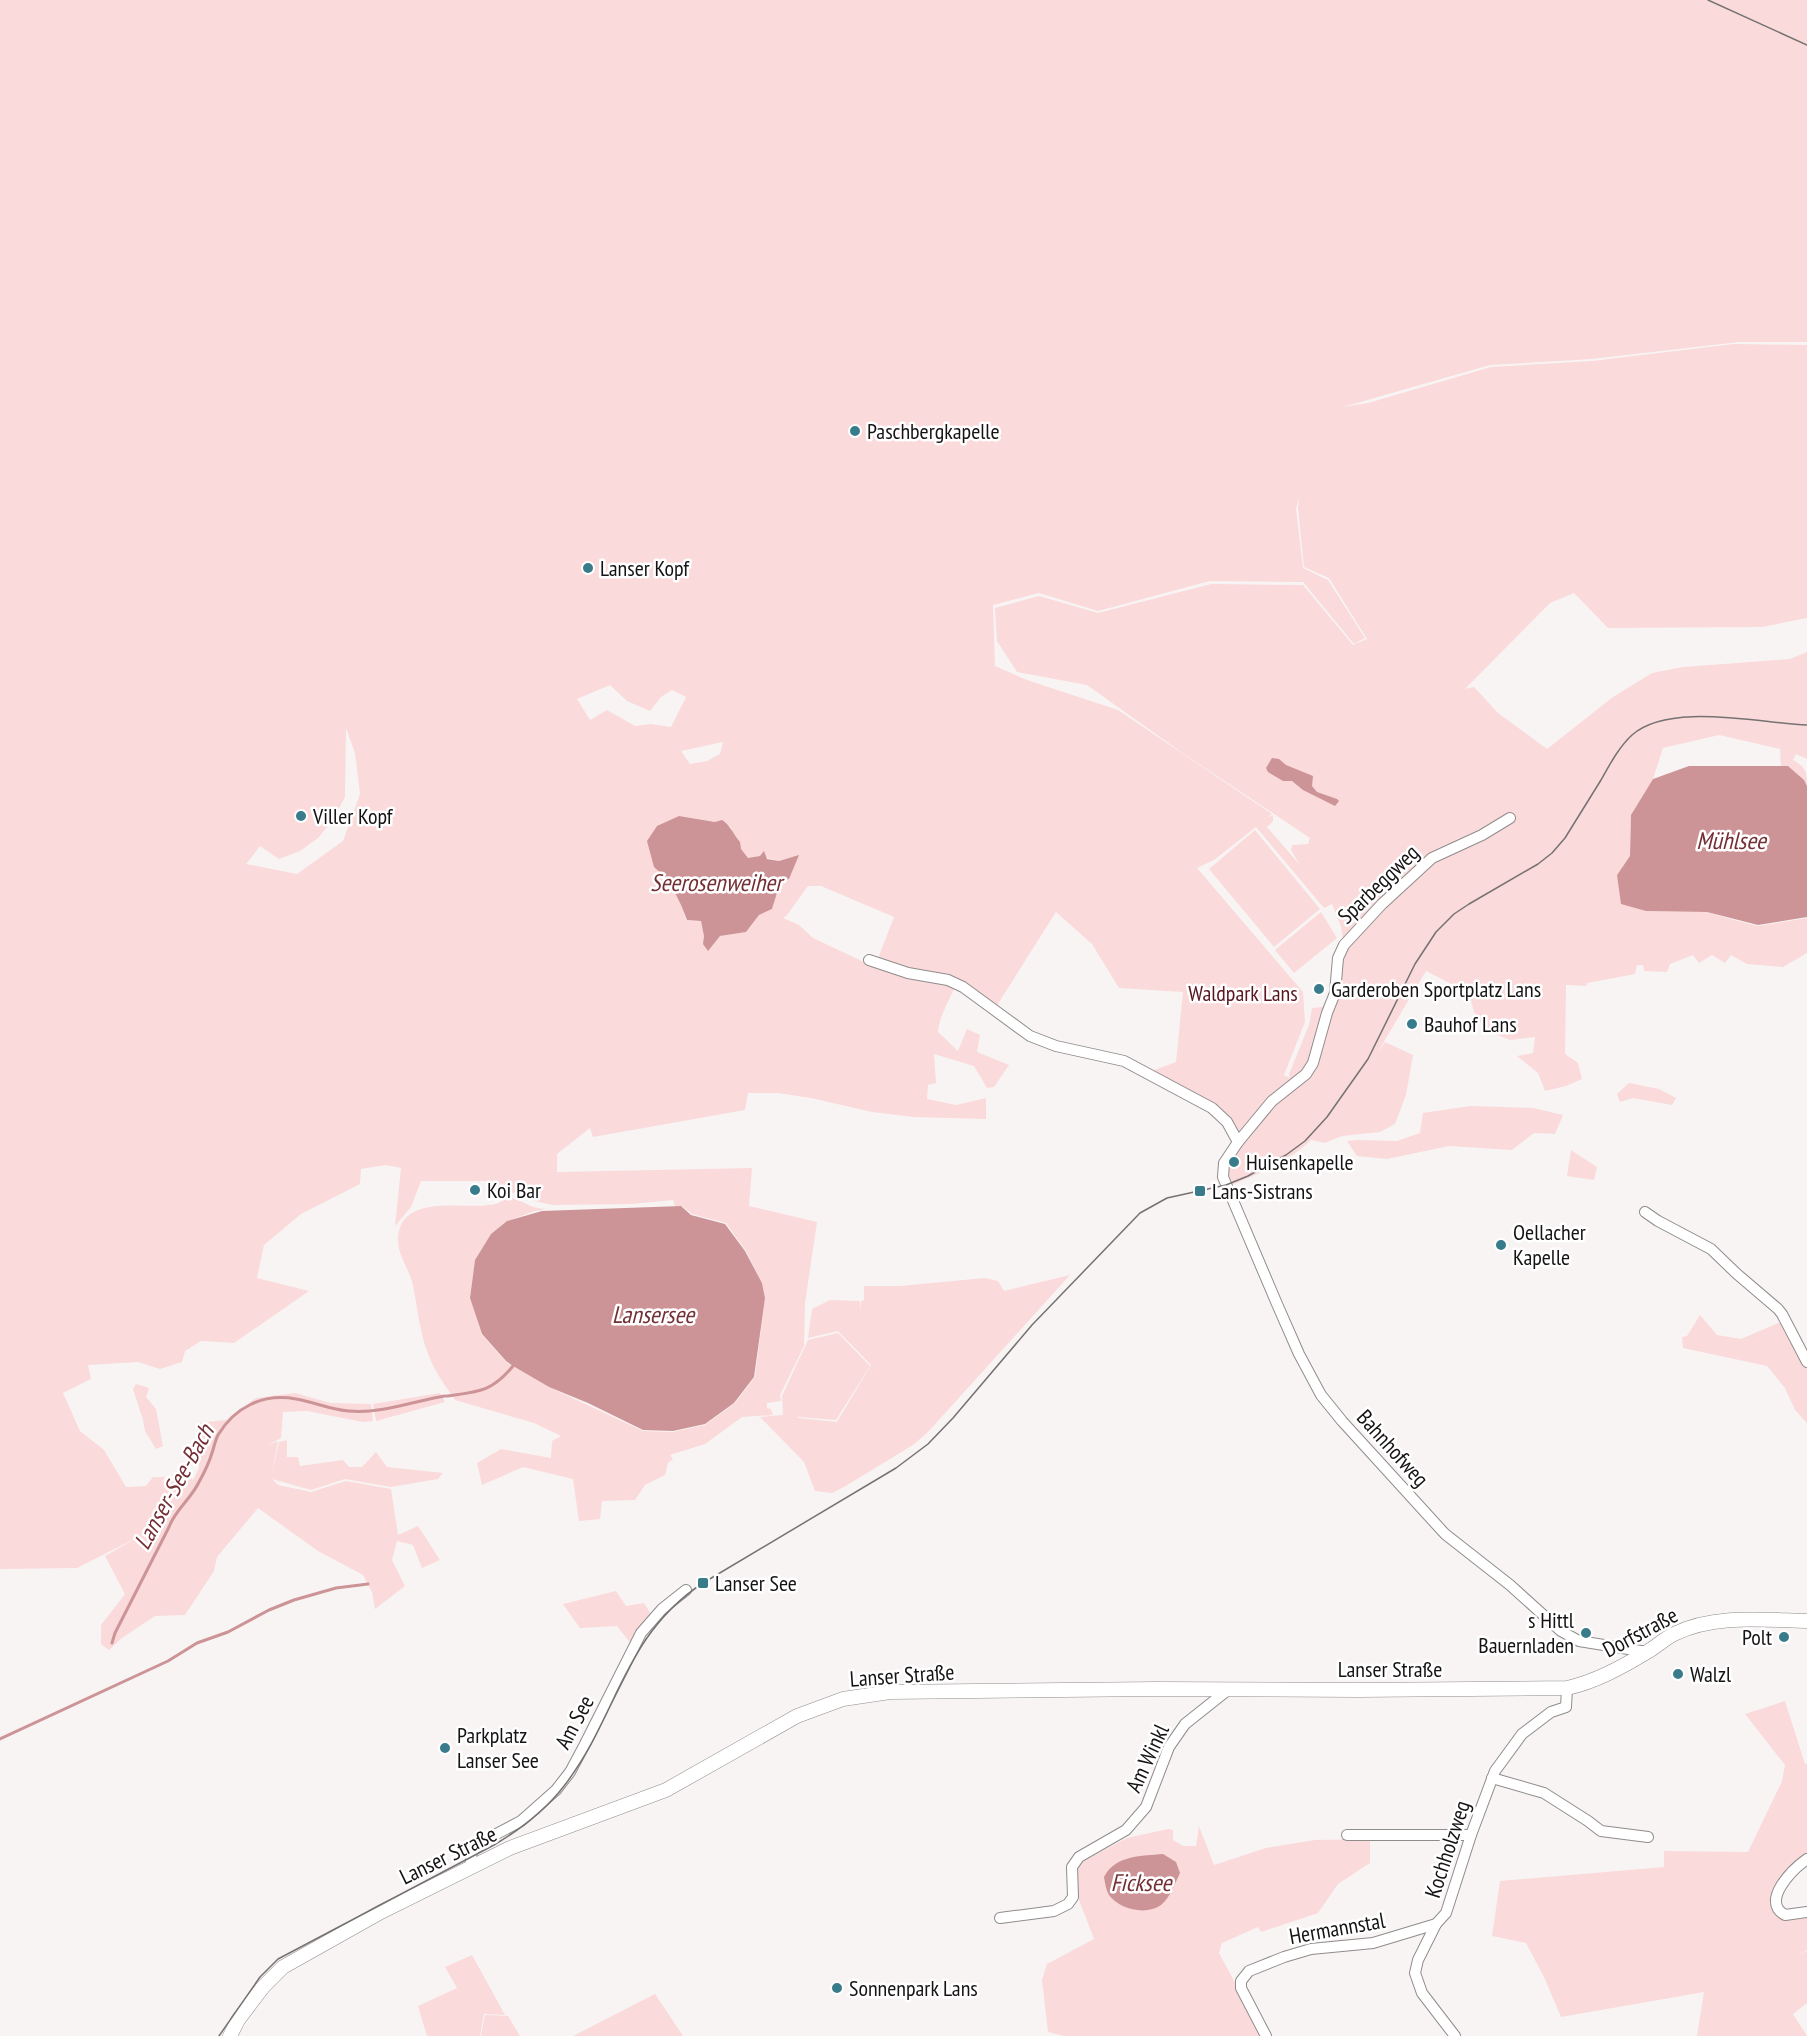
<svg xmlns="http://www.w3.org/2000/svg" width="1807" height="2036" font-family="'PT Sans Narrow',sans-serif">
<rect width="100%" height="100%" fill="#f9f4f4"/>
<!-- green -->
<g fill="#fadadb" fill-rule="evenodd">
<path d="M 0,0 L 1807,0 L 1807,342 L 1739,342 L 1592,359 L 1490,365 L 1343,407 L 1368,403 L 1491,367 L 1592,361 L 1734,344 L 1807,345 L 1807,618 L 1762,627 L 1608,628 L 1574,593 L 1550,603 L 1465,689 L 1474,687 L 1498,713 L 1547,749 L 1613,697 L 1652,673 L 1683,667 L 1790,659 L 1807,652 L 1807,759 L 1796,754 L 1793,760 C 1806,767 1807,772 1807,786 C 1802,777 1792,767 1781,766 L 1780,749 L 1719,735 L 1663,748 L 1653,779 L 1631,815 L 1630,856 L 1617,875 L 1646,911 L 1707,912 L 1734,920 L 1734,921 L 1734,920 L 1758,926 L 1807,918 L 1807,953 L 1783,967 L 1747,964 L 1731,955 L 1725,963 L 1712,955 L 1699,963 L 1693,955 L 1670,964 L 1667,972 L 1644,971 L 1643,965 L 1637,965 L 1635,974 L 1587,983 L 1586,986 L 1566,985 L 1565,1054 L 1578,1063 L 1582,1079 L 1566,1086 L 1545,1091 L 1538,1073 L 1517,1056 L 1533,1053 L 1535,1037 L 1510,1040 L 1485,1030 L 1474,1012 L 1469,993 L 1426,971 L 1376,1055 L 1385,1042 L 1413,1055 L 1406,1095 L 1395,1124 L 1380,1132 L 1342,1136 L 1325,1143 L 1311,1140 C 1290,1161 1258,1174 1231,1185 L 1227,1167 L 1233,1152 L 1233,1125 L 1152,1071 L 1176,1062 L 1183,992 L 1119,988 L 1092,944 L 1056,912 L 996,1007 L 958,980 L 877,961 L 894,917 L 821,886 L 808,886 L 787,915 L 783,918 L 799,925 L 813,938 L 864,962 L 955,986 C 949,1002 939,1016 938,1032 L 958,1051 L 967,1029 L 980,1035 L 977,1052 L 1009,1065 L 994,1087 L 987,1088 L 974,1066 L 934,1054 L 936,1083 L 928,1085 L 927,1099 L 956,1105 L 986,1098 L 986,1119 L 914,1117 L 872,1112 L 811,1098 L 778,1093 L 748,1093 L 745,1110 L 593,1137 L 590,1128 L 557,1154 L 557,1172 L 752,1168 L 749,1206 L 817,1222 L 805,1303 L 804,1346 L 780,1395 L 781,1401 L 767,1403 L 767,1408 L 771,1409 L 773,1415 L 742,1417 L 705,1444 L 670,1455 L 673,1459 L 668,1463 L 665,1475 L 645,1485 L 635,1500 L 602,1501 L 600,1519 L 579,1521 L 573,1479 L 523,1467 L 482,1485 L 477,1463 L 501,1449 L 551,1458 L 552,1441 L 561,1436 L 534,1423 L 455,1400 C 447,1388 437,1375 431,1361 C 420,1337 418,1311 413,1285 C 410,1270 397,1255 398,1238 C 401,1191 467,1211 496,1204 C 500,1203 504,1198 508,1198 C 517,1197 526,1205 534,1207 C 538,1208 543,1209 547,1209 L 535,1211 L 507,1221 L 491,1234 L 475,1260 L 470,1298 L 482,1335 L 506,1362 L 549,1387 L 643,1431 L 673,1432 L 705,1425 L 735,1403 L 755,1377 L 765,1298 L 762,1283 L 746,1251 L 726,1223 L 692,1214 L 682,1206 L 675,1206 L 673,1200 L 632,1204 L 552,1205 L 530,1200 L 517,1192 L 491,1198 L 488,1181 L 421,1181 L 411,1207 L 395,1226 L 401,1168 L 386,1165 L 361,1169 L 360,1184 L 301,1214 L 264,1245 L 257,1278 L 309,1291 L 234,1343 L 201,1341 L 185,1351 L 182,1362 L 160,1369 L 138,1362 L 88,1365 L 91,1379 L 63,1393 L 80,1431 L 104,1450 L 126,1487 L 146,1486 L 153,1477 L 165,1477 L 161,1484 L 167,1477 L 173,1481 L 190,1475 L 193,1480 L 199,1468 L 197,1423 L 226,1420 L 256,1398 L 295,1393 L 331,1403 L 371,1404 L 373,1421 L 363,1422 L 307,1411 L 283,1412 L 281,1438 L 266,1446 L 278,1441 L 271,1478 L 279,1442 L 287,1440 L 287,1457 L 298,1457 L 300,1466 L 343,1460 L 349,1467 L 362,1467 L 376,1452 L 387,1467 L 443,1473 L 438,1479 L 391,1487 L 345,1479 L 311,1490 L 272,1479 L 278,1485 L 311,1492 L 346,1481 L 391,1489 L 398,1535 L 418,1526 L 440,1560 L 422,1568 L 413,1545 L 397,1541 L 392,1560 L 405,1586 L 375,1609 L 372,1592 L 363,1575 L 318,1551 L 258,1508 L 217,1557 L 214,1571 L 185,1615 L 155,1616 L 122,1638 L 109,1650 L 101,1644 L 101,1625 L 125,1594 L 105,1556 L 140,1536 L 77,1568 L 0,1569 ZM 1299,497 L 1298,508 L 1304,567 L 1329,578 L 1367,639 L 1353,645 L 1303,585 L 1211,584 L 1098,613 L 1039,596 L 995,608 L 997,641 L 1017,672 L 1087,685 L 1181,752 L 1310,838 L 1308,844 L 1292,845 L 1291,850 L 1300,865 L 1267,827 L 1273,821 L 1273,815 L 1267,818 L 1272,814 L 1118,710 L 1027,680 L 995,666 L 993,605 L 1039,593 L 1098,611 L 1210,581 L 1303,582 L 1354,644 L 1365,638 L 1328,580 L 1303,568 L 1296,509 ZM 610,685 L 627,701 L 650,711 L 661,697 L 672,690 L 686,697 L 671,727 L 651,724 L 635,726 L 607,710 L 590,720 L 577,699 ZM 346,728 L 355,753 L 360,794 L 343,841 L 297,874 L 246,864 L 260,846 L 279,859 L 300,851 L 318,838 L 332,821 L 345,797 ZM 723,742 L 720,754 L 707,761 L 690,764 L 681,751 ZM 679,816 L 715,822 L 731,827 L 733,835 L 740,842 L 740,849 L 748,858 L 761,856 L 779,861 L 798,856 L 781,880 L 772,909 L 759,915 L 746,932 L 720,936 L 703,944 L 704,936 L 701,921 L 686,920 L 681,905 L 668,880 ZM 1256,827 L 1324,908 L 1332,904 L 1341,927 L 1343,939 L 1332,1013 L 1323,1007 L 1312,1008 L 1309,1025 L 1289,1074 L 1290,1078 L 1284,1075 L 1305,1022 L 1303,992 L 1197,868 L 1214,860 Z"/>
<path d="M 1255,830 L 1320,909 L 1274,947 L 1209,869 Z"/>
<path d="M 1321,912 L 1337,938 L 1294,973 L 1275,950 Z"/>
<path d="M 1629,1083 L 1659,1089 L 1676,1098 L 1672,1105 L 1633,1098 L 1620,1102 L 1617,1094 Z"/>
<path d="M 1470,1106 L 1533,1108 L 1563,1115 L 1555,1134 L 1534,1133 L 1512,1150 L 1449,1146 L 1387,1159 L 1357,1156 L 1347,1141 L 1357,1140 L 1397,1141 L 1420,1133 L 1423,1113 Z"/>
<path d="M 1571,1150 L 1597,1167 L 1594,1180 L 1567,1176 Z"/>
<path d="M 1070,1275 L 928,1432 L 913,1445 L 844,1487 L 832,1493 L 815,1491 L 804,1462 L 760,1417 L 783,1415 L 782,1396 L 808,1340 L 838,1333 L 870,1366 L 836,1420 L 798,1417 L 796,1413 L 798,1418 L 837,1422 L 871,1365 L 838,1331 L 808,1338 L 812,1309 L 830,1300 L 860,1301 L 860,1312 L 861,1301 L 864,1300 L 864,1286 L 900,1286 L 985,1278 L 998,1281 L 1004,1291 Z"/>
<path d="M 1700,1315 L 1717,1335 L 1741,1339 L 1785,1320 L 1807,1365 L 1807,1423 L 1795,1410 L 1785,1388 L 1767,1366 L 1683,1348 L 1682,1337 L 1687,1336 Z"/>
<path d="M 136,1384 L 149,1388 L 146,1397 L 156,1409 L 163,1446 L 156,1449 L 145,1431 L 143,1420 L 133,1389 Z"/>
<path d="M 440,1393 L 445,1402 L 376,1421 L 373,1404 Z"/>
<path d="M 616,1591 L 626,1606 L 644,1603 L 652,1616 L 632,1645 L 617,1626 L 580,1628 L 563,1604 Z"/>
<path d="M 1785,1701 L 1805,1764 L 1807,1764 L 1807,1854 L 1782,1880 L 1771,1902 L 1779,1916 L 1794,1919 L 1807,1916 L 1807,1950 L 1798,1955 L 1807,1951 L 1807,2003 L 1793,2014 L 1807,2036 L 1697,2036 L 1704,1992 L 1561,2017 L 1544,1977 L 1526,1943 L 1492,1936 L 1500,1881 L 1664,1867 L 1664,1851 L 1748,1852 L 1782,1781 L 1785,1765 L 1745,1714 Z"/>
<path d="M 1199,1826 L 1214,1865 L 1266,1848 L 1315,1840 L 1370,1839 L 1370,1863 L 1338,1884 L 1318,1913 L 1261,1932 L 1258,1927 L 1222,1943 L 1219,1953 L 1264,2036 L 1064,2036 L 1048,2032 L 1042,1980 L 1047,1964 L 1094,1939 L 1079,1900 L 1076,1871 L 1082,1862 L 1127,1838 L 1168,1829 L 1173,1830 L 1173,1840 L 1183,1846 L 1196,1846 Z"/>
<path d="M 472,1955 L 505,2015 L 484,2014 L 480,2036 L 427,2036 L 418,2006 L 457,1988 L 445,1967 Z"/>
<path d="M 655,1994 L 683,2036 L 573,2036 Z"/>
<path d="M 485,2015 L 508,2016 L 520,2036 L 481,2036 Z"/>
</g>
<!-- water -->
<g fill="#cc9496">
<path d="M 1272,758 L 1279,759 L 1286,765 L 1313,776 L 1312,786 L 1317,792 L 1337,799 L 1339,801 L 1335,806 L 1303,790 L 1292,781 L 1283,781 L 1268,772 L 1266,768 Z"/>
<path d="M 1689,766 L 1788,766 L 1804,780 L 1807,786 L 1807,917 L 1758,925 L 1707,912 L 1646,911 L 1621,904 L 1617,875 L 1630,856 L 1631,815 L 1653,779 Z"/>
<path d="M 679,816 L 715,822 L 722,820 C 731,826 733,834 740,842 L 741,849 L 748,858 L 760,856 L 764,851 L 767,859 L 779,861 L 799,855 L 789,879 L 781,880 L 772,909 L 759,915 L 746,932 L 720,936 L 708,951 L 703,944 L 704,936 L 701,921 L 687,920 L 681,905 L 669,881 L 654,867 L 647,841 L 657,826 Z"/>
<path d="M 681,1206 L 691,1215 L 725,1224 L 745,1251 L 762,1283 L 765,1298 L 754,1377 L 734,1403 L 705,1424 L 673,1431 L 643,1430 L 588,1403 L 549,1387 L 513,1366 L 506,1361 L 482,1334 L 470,1298 L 475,1260 L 491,1234 L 507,1221 L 542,1211 Z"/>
<path d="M 1163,1854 L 1176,1862 L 1180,1873 C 1175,1883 1170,1898 1161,1905 C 1146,1916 1119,1909 1109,1895 C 1106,1890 1105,1883 1104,1877 C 1115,1855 1142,1856 1163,1854 Z"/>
</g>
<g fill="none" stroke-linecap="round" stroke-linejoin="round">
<!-- stream -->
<g stroke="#cc9496" stroke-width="3">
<path d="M 447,1396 C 478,1392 492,1392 513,1366"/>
<path d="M 112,1643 L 115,1633 L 169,1527 C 175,1510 191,1499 199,1482 C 204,1473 209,1463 212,1453 C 214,1447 215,1441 218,1435 C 235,1407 263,1393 296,1399 C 314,1402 331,1410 349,1411 C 382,1414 413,1401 445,1396"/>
<path d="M 0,1739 L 168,1661 L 197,1643 L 228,1632 L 269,1610 L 294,1600 L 336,1588 L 368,1584"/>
</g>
<!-- street casing -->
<g stroke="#908c8c" stroke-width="12">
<g id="street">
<path d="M 1510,818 L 1482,835 L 1432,858 L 1382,904 L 1344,945 L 1338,958 L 1335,993 L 1327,1013 L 1313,1063 L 1306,1074 L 1272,1101 L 1238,1142 L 1224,1163 L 1223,1177 L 1277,1304 L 1299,1354 L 1321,1395 L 1342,1421 L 1445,1534 L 1510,1585 L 1561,1631 L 1579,1641 L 1647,1652"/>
<path d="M 869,960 L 908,973 L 948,980 L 963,987 L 1030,1036 L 1056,1046 L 1124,1061 L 1212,1108 L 1227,1122 L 1238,1142"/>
<path d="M 1645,1212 L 1658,1221 L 1711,1249 L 1737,1274 L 1778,1309 L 1782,1314 L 1807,1362"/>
<path d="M 1492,1778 L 1544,1793 L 1588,1821 L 1601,1831 L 1648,1837"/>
<path d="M 1347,1835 L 1471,1835"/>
<path d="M 1807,1859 C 1793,1869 1760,1901 1785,1915 L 1807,1912"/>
<path d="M 470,1867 L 472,1851 L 485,1840 L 521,1821 L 556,1790 L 570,1772 L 585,1744 L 641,1633 L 662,1609 L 686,1590"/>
<path d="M 1000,1918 L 1054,1911 L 1068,1904 L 1073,1897 L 1072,1867 L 1079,1857 L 1126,1830 L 1146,1807 L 1169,1747 L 1185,1724 L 1229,1689"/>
<path d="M 1266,2036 L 1241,1988 L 1241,1981 L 1249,1971 L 1284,1957 L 1311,1949 L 1373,1943 L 1436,1924"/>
<path d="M 1455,2036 L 1422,1993 L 1415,1973 L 1418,1960 L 1436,1924 L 1446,1913 L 1471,1835 L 1495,1771 L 1522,1734 L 1551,1712 L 1566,1707 L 1567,1688"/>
</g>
</g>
<!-- secondary casing -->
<g stroke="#908c8c" stroke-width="15">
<path id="secondary" d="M 230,2036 L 238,2020 L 263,1987 L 283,1967 L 381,1912 L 510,1848 L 666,1790 L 797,1716 L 843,1699 L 890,1692 L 1156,1689 L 1359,1690 L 1567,1688 C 1595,1682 1622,1667 1647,1652 C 1656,1647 1664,1639 1674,1634 C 1714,1614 1764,1620 1807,1621"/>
</g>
<!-- street -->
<use href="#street" stroke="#fff" stroke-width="10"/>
<!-- secondary -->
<use href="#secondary" stroke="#fff" stroke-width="14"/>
<!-- tram -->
<g stroke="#767272" stroke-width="1.5">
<path d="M 1708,0 L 1807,45"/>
<path d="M 219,2036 L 260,1977 L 278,1959 L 494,1845 C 521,1829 545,1811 564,1786 C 618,1717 622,1636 703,1583 L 896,1468 L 928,1444 L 953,1418 L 1032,1325 L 1140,1213 L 1167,1198 L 1226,1185 L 1248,1176 L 1286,1155 L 1305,1141 L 1327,1117 L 1368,1059 L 1415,964 L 1436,932 L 1454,914 L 1469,904 L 1538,864 L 1552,853 L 1565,838 C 1577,819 1589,799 1601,780 C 1610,764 1619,747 1632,735 C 1669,702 1759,723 1807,725"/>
</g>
</g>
<!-- markers -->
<g fill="#387c8c" stroke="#fff" stroke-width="2">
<circle cx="855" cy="431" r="6"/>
<circle cx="588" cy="568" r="6"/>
<circle cx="301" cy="816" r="6"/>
<circle cx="1319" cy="989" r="6"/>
<circle cx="1412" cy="1024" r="6"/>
<circle cx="1234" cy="1162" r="6"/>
<circle cx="475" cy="1190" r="6"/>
<rect x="1194" y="1185" width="12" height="12" rx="3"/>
<circle cx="1501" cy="1245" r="6"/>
<rect x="697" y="1577" width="12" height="12" rx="3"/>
<circle cx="1586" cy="1633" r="6"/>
<circle cx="1784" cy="1637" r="6"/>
<circle cx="1678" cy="1674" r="6"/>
<circle cx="445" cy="1748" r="6"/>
<circle cx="837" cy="1988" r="6"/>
</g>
<g text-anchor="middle" stroke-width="5" stroke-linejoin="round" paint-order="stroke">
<!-- poi labels -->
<g font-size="22" fill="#151313" stroke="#fff" text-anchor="start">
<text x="867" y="439">Paschbergkapelle</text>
<text x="600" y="576">Lanser Kopf</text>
<text x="313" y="824">Viller Kopf</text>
<text x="1331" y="997">Garderoben Sportplatz Lans</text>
<text x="1424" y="1032">Bauhof Lans</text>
<text x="1246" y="1170">Huisenkapelle</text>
<text x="487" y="1198">Koi Bar</text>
<text x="1212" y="1199">Lans-Sistrans</text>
<text x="1513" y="1240">Oellacher<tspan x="1513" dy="25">Kapelle</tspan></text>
<text x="715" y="1591">Lanser See</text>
<text x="1574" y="1628" text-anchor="end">s Hittl<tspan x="1574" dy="25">Bauernladen</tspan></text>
<text x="1772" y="1645" text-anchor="end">Polt</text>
<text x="1690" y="1682">Walzl</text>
<text x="457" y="1743">Parkplatz<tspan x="457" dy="25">Lanser See</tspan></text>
<text x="849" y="1996">Sonnenpark Lans</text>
</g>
<!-- street labels -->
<g font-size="22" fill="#151313" stroke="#fff">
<text transform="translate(1378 884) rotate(-44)" y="8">Sparbeggweg</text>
<text transform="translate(1393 1448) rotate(48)" y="8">Bahnhofweg</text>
<text transform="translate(1640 1632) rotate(-28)" y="8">Dorfstraße</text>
<text x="1390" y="1677">Lanser Straße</text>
<text transform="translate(902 1675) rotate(-4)" y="8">Lanser Straße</text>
<text transform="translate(574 1722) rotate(-62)" y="8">Am See</text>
<text transform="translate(1147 1758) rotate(-65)" y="8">Am Winkl</text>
<text transform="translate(1447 1849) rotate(-72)" y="8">Kochholzweg</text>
<text transform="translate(448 1855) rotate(-26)" y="8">Lanser Straße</text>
<text transform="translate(1337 1928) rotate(-10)" y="8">Hermannstal</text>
</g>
<!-- park labels -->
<g font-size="22" fill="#591620" stroke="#fff">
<text x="1243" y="1001">Waldpark Lans</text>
</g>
<!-- water labels -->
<g font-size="24" font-style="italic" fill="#742f35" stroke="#fff">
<text x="1731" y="849">Mühlsee</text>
<text x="716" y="891">Seerosenweiher</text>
<text x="653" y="1323">Lansersee</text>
<text transform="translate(174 1487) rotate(-61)" y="8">Lanser-See-Bach</text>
<text x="1141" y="1891">Ficksee</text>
</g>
</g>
</svg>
